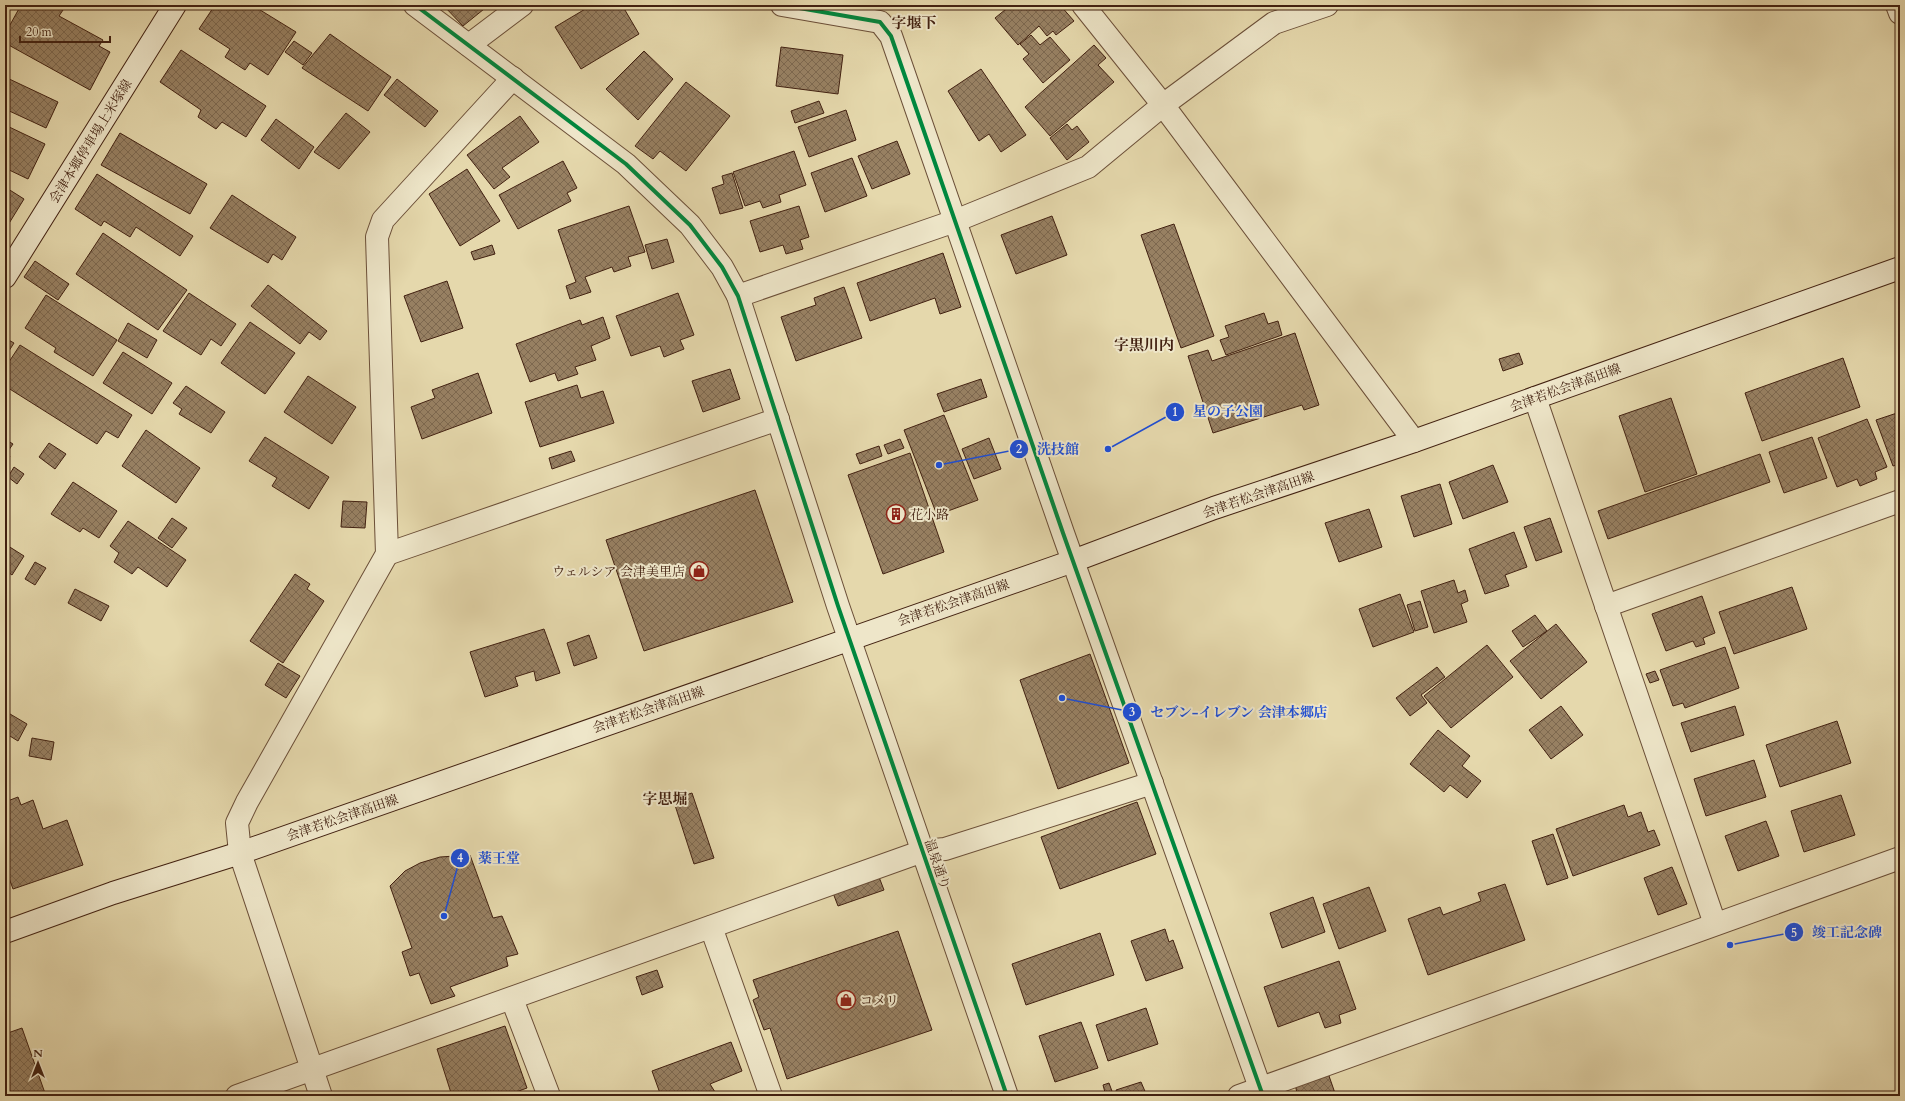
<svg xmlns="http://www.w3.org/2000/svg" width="1905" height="1101" font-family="Cardo,'Noto Serif JP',serif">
<defs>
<pattern id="building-cross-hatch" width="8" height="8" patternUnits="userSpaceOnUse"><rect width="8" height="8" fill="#978062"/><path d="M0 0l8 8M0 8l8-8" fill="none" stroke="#7d684f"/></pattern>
</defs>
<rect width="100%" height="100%" fill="#e5d8ac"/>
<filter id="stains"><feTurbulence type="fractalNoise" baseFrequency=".005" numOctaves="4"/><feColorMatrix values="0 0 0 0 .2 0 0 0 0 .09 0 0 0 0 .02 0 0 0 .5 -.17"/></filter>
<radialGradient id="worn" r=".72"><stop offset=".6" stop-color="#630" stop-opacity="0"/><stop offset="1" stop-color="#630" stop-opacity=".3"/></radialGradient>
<!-- building -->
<g fill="url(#building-cross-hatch)" stroke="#422111">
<path d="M 21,5 L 54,5 L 63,10 L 59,16 L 103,40 L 99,46 L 110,52 L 90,90 L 5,43 L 5,34 Z"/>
<path d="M 215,5 L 252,5 L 296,32 L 268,75 L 250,63 L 245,70 L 225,57 L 230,49 L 199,29 Z"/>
<path d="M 443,5 L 489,5 L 463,26 Z"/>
<path d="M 592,5 L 622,5 L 639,34 L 581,69 L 555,27 Z"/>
<path d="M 1011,5 L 1060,5 L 1074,21 L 1056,35 L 1053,31 L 1047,36 L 1039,26 L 1018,45 L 995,18 Z"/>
<path d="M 330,34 L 391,77 L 368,111 L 302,68 Z"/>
<path d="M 1031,35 L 1040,45 L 1050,37 L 1070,60 L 1043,83 L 1023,59 L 1029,54 L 1020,44 Z"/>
<path d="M 294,41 L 312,53 L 303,65 L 285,52 Z"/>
<path d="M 1094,45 L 1106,58 L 1098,65 L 1114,82 L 1050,136 L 1025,107 Z"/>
<path d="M 781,47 L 843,55 L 838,94 L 776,86 Z"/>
<path d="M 181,50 L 266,106 L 246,137 L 222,122 L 216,129 L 198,117 L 201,110 L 160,82 Z"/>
<path d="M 644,51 L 673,79 L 638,120 L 606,89 Z"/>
<path d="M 981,69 L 1026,135 L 1001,152 L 989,134 L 979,141 L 948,91 Z"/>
<path d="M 5,77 L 58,102 L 46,128 L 5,109 Z"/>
<path d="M 397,79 L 438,111 L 425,127 L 384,95 Z"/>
<path d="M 686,82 L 730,116 L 686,171 L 660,151 L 653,159 L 635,146 Z"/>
<path d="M 819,101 L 824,113 L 795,123 L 791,111 Z"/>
<path d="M 846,110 L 856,140 L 809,157 L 798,127 Z"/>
<path d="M 346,113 L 370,132 L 339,169 L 314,152 Z"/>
<path d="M 520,116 L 539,142 L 502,168 L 510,177 L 494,189 L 467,155 Z"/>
<path d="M 276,119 L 314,147 L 299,169 L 261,140 Z"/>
<path d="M 1067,124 L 1072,130 L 1077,126 L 1089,142 L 1067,160 L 1050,138 Z"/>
<path d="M 5,125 L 45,144 L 28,179 L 5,168 Z"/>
<path d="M 120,133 L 207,184 L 190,214 L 101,165 Z"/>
<path d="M 897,141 L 910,174 L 872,189 L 858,156 Z"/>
<path d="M 794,151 L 806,185 L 779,195 L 781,202 L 763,208 L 760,201 L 745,206 L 733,172 Z"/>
<path d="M 852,158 L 867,196 L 825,212 L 811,173 Z"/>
<path d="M 563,161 L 577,188 L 567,193 L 571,201 L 518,229 L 499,195 Z"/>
<path d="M 467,169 L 500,221 L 460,246 L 429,194 Z"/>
<path d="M 732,173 L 743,208 L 720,214 L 712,188 L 724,184 L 722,176 Z"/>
<path d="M 97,174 L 193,236 L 180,256 L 136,227 L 130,237 L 104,221 L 101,226 L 75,209 Z"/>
<path d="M 5,187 L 24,199 L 8,225 L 5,223 Z"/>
<path d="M 232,195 L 296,237 L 282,260 L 273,254 L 268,263 L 210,228 Z"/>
<path d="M 629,206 L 645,252 L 628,257 L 631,266 L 614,272 L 612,267 L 585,277 L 591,292 L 570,299 L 566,286 L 576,282 L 558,230 Z"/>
<path d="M 799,206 L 809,237 L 800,240 L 803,249 L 786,254 L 783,245 L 760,252 L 750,221 Z"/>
<path d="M 1052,216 L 1067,255 L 1016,274 L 1001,235 Z"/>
<path d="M 1174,224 L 1214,336 L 1181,348 L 1141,235 Z"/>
<path d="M 103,233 L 187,290 L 158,330 L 76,274 Z"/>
<path d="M 667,239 L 674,262 L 652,269 L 645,245 Z"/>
<path d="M 492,245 L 495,254 L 474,260 L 471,252 Z"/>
<path d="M 943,253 L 961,307 L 940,314 L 935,298 L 870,321 L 857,283 Z"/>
<path d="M 35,261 L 69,284 L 58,300 L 24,277 Z"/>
<path d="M 447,281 L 463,328 L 421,342 L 404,296 Z"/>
<path d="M 268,285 L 327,331 L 320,340 L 309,332 L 300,344 L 251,306 Z"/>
<path d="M 844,287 L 862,338 L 796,361 L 781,317 L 816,305 L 814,298 Z"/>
<path d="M 189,293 L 236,324 L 221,346 L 211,339 L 201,355 L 163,331 Z"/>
<path d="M 678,293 L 694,335 L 680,340 L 684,349 L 664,357 L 660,346 L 631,356 L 616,316 Z"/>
<path d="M 46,295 L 117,340 L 93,376 L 54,352 L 56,348 L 25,328 Z"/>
<path d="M 1264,313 L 1268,324 L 1278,321 L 1282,335 L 1226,355 L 1220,340 L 1229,337 L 1225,326 Z"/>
<path d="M 603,317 L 610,338 L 591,346 L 596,360 L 575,367 L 578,374 L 558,381 L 555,373 L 530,382 L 516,344 L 580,320 L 582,325 Z"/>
<path d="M 250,322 L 295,353 L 265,394 L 221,363 Z"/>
<path d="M 128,323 L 157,340 L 147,358 L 118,341 Z"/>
<path d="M 1295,333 L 1319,405 L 1304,410 L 1302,405 L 1213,433 L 1188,356 L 1208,350 L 1212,361 Z"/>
<path d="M 5,338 L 14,343 L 5,357 Z"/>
<path d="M 20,345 L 132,415 L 118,438 L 106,431 L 97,444 L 5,386 L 5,368 Z"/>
<path d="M 123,352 L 172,383 L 152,414 L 103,383 Z"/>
<path d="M 1519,353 L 1523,364 L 1503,371 L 1499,359 Z"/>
<path d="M 1843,358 L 1860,407 L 1762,441 L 1745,393 Z"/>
<path d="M 730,369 L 740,399 L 703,412 L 692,381 Z"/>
<path d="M 478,373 L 492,413 L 422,439 L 411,407 L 435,398 L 432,390 Z"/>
<path d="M 308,376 L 356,407 L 332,444 L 284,412 Z"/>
<path d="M 981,379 L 987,397 L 944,412 L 937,394 Z"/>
<path d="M 577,385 L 581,398 L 603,391 L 614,423 L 540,447 L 525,402 Z"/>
<path d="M 186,386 L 225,412 L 211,433 L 179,414 L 182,409 L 173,403 Z"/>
<path d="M 1671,398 L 1697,474 L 1645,492 L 1619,416 Z"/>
<path d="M 1900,412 L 1900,464 L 1893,466 L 1876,420 Z"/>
<path d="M 944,415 L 978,500 L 937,515 L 904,430 Z"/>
<path d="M 1867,419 L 1887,467 L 1875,472 L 1877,479 L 1860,486 L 1857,479 L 1837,487 L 1818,438 Z"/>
<path d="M 146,430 L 200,468 L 176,503 L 122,466 Z"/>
<path d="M 265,437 L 329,477 L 309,509 L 272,486 L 277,478 L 249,461 Z"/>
<path d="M 1812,437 L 1827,478 L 1784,493 L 1769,452 Z"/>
<path d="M 989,438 L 1001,469 L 974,479 L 962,449 Z"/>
<path d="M 5,439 L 13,444 L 6,454 L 10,456 L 5,464 Z"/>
<path d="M 900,439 L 904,448 L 888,454 L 884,445 Z"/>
<path d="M 49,443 L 66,454 L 55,469 L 39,457 Z"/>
<path d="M 879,446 L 882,456 L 860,464 L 856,454 Z"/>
<path d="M 571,451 L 575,461 L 552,469 L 549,458 Z"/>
<path d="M 910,453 L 944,552 L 883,574 L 848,475 Z"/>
<path d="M 1760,454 L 1770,482 L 1608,539 L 1598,511 Z"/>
<path d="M 1493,465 L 1508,502 L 1463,519 L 1449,482 Z"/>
<path d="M 14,467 L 24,474 L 17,484 L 8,477 Z"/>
<path d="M 73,482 L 117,511 L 99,538 L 83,528 L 80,532 L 51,514 Z"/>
<path d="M 1440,484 L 1452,524 L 1414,537 L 1401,496 Z"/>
<path d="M 755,490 L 793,602 L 644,651 L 606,540 Z"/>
<path d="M 343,501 L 367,502 L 365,528 L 341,527 Z"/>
<path d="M 1369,509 L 1382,547 L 1339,562 L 1325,523 Z"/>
<path d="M 172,518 L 187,528 L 172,548 L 158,538 Z"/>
<path d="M 1550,518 L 1562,552 L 1536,561 L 1524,527 Z"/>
<path d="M 128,521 L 186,560 L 167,587 L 138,567 L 132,574 L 114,562 L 119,553 L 110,546 Z"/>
<path d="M 1514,532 L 1527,567 L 1505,575 L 1509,586 L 1485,594 L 1469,549 Z"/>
<path d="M 5,544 L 24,556 L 12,575 L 5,570 Z"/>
<path d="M 35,562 L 46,568 L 35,585 L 25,579 Z"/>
<path d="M 295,574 L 310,584 L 307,589 L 324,601 L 283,663 L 250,641 Z"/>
<path d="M 1454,580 L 1458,593 L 1465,590 L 1468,601 L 1461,604 L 1467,622 L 1434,633 L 1421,591 Z"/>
<path d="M 1792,587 L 1807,629 L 1734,654 L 1719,612 Z"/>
<path d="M 75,589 L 109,606 L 101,621 L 68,603 Z"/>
<path d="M 1400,594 L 1414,632 L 1373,647 L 1359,609 Z"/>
<path d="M 1702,596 L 1715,633 L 1703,638 L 1705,644 L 1696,647 L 1693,641 L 1666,651 L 1652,614 Z"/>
<path d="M 1420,601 L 1428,627 L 1415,631 L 1407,605 Z"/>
<path d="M 1535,615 L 1547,631 L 1523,647 L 1512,631 Z"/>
<path d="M 1556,624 L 1587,662 L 1541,699 L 1510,661 Z"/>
<path d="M 544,629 L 560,673 L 536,681 L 534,671 L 515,677 L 518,686 L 485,697 L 470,652 Z"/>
<path d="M 589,635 L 597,658 L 574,666 L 567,643 Z"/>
<path d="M 1487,645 L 1513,677 L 1451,728 L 1424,696 Z"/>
<path d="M 1725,647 L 1739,688 L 1685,708 L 1683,703 L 1673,706 L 1660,670 Z"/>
<path d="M 1090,654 L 1129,763 L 1058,789 L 1020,680 Z"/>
<path d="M 278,663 L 300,676 L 286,698 L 265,685 Z"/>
<path d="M 1437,667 L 1445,677 L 1421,695 L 1427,703 L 1410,716 L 1396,698 Z"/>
<path d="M 1655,671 L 1659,680 L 1650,683 L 1646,674 Z"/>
<path d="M 1561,706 L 1583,735 L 1551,759 L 1529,730 Z"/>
<path d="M 1735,706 L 1744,735 L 1691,752 L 1681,723 Z"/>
<path d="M 5,711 L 27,724 L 18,741 L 5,733 Z"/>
<path d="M 1837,721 L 1851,763 L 1780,787 L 1766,745 Z"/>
<path d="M 1438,730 L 1470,756 L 1462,766 L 1481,781 L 1467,798 L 1450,785 L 1444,792 L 1410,764 Z"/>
<path d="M 32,738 L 54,742 L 51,760 L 29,756 Z"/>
<path d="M 1754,760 L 1766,797 L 1706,816 L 1694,779 Z"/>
<path d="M 692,793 L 714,858 L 694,864 L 673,799 Z"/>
<path d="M 1841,795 L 1855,835 L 1804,852 L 1791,811 Z"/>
<path d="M 18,797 L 21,805 L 33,800 L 43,829 L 67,820 L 83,865 L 13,889 L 5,867 L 5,802 Z"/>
<path d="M 1137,802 L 1156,854 L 1060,889 L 1041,837 Z"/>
<path d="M 1624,805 L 1628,817 L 1641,812 L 1648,832 L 1654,830 L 1660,845 L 1573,876 L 1556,829 Z"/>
<path d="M 1766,821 L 1779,856 L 1738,871 L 1725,836 Z"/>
<path d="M 1553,834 L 1568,878 L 1547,885 L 1532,841 Z"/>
<path d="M 470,855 L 493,918 L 502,916 L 518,954 L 506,957 L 508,966 L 450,987 L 455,996 L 431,1004 L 419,973 L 410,976 L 402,952 L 412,948 L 390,886 L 405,871 L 420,863 L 440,857 Z"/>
<path d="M 1672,867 L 1687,904 L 1658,915 L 1644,878 Z"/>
<path d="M 879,877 L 884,890 L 838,906 L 833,893 Z"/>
<path d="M 1505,884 L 1525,940 L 1428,975 L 1408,919 L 1440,907 L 1443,915 L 1481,901 L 1478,893 Z"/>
<path d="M 1369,887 L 1386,931 L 1339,949 L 1323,904 Z"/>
<path d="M 1313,897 L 1325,932 L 1282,948 L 1270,913 Z"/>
<path d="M 1165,929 L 1169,942 L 1173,940 L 1183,968 L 1146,981 L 1131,941 Z"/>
<path d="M 898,931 L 932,1030 L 787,1079 L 770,1028 L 764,1030 L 753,1000 L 759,997 L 753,980 Z"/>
<path d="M 1100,933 L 1114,975 L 1026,1005 L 1012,964 Z"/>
<path d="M 1339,961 L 1356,1009 L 1339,1015 L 1341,1023 L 1325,1028 L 1319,1012 L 1278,1027 L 1264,987 Z"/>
<path d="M 657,970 L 663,987 L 642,995 L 636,977 Z"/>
<path d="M 1146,1008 L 1158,1044 L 1108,1061 L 1096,1025 Z"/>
<path d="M 1081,1022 L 1098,1068 L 1055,1082 L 1039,1036 Z"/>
<path d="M 505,1026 L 527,1088 L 505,1096 L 452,1096 L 437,1049 Z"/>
<path d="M 22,1028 L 46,1096 L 5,1096 L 5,1034 Z"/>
<path d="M 731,1042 L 742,1071 L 710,1084 L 715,1092 L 705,1096 L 661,1096 L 652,1071 Z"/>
<path d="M 1328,1073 L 1336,1096 L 1298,1096 L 1295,1085 Z"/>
<path d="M 1141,1082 L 1147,1096 L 1118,1096 L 1116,1090 Z"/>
<path d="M 1109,1083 L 1113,1094 L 1106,1096 L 1103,1085 Z"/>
<path d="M 952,1091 L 954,1096 L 938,1096 Z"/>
</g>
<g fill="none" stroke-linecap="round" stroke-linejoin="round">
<!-- minor casing -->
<g stroke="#6b4f38" stroke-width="24">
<g id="minor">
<path d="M 782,5 L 880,22 L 891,36 L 1063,533 L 1263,1096"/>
<path d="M 1083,5 L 1163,105 L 1414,441"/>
<path d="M 1897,5 L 1900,13"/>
<path d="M 469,45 L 522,5"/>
<path d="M 738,296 L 955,221 L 1088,167 L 1163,105 L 1274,23 L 1327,5"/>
<path d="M 1535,398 L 1715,924"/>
<path d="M 387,554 L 778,419"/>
<path d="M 1606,606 L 1900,501"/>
<path d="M 711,927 L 771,1096"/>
<path d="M 512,999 L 549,1096"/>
<path d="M 237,1096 L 923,851 L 945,849 L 1152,783"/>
<path d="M 321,1096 L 240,853 L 237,823 L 247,802 L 387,554 L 377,237 L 383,220 L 513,78"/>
<path d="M 1239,1096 L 1900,858"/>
</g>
</g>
<!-- tertiary casing -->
<g stroke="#6b4f38" stroke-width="24">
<path id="tertiary" d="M 415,5 L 626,164 L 690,225 L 722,267 L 738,296 L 838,606 L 1007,1096"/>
</g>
<!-- secondary casing -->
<g stroke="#422111" stroke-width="24">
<g id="secondary">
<path d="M 5,277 L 175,5"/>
<path d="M 5,932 L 113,893 L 240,853 L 1073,561 L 1214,508 L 1414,441 L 1900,268"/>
</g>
</g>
<!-- minor -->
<use href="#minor" stroke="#eee6c9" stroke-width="22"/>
<!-- tertiary -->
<use href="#tertiary" stroke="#eee6c9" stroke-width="22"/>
<!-- secondary -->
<use href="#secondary" stroke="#eee6c9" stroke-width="22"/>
<!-- cycleway casing -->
<g stroke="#eee6c9" stroke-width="6">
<g id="cycleway">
<path d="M 415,5 L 626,164 L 690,225 L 722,267 L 738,296 L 838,606 L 1007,1096"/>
<path d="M 782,5 L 880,22 L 891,36 L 1063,533 L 1263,1096"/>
</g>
</g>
<!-- cycleway -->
<use href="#cycleway" stroke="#00873e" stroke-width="4"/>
</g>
<!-- icons -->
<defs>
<g id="building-ring" transform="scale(1)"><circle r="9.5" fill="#eee6c9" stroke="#8f2418" stroke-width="1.5"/><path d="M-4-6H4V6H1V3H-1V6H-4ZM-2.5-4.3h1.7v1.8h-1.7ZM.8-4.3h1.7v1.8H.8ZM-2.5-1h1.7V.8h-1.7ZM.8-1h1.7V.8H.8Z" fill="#8f2418"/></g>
<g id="shop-ring" transform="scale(1)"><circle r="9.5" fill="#eee6c9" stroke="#8f2418" stroke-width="1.5"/><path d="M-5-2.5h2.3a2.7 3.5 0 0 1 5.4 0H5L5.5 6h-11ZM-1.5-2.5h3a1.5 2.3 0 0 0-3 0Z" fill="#8f2418"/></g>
</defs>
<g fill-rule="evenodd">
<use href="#building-ring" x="896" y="514"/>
<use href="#shop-ring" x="699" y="571"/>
<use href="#shop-ring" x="846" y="1000"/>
</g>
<g text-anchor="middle" stroke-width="4" stroke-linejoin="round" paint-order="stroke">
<!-- street labels -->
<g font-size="13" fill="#422111" stroke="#eee6c9">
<text transform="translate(90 141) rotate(-58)" y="5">会津本郷停車場上米塚線</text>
<text transform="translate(1565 387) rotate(-20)" y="5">会津若松会津高田線</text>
<text transform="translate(1258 494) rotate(-19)" y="5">会津若松会津高田線</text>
<text transform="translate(953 602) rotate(-19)" y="5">会津若松会津高田線</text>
<text transform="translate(648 709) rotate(-19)" y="5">会津若松会津高田線</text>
<text transform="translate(342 817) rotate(-19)" y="5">会津若松会津高田線</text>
<text transform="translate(938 864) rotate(71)" y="5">温泉通り</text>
</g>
<!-- poi labels -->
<g font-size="13" fill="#422111" stroke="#eee6c9" text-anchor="start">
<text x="910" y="519">花小路</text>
<text x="685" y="576" text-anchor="end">ウェルシア 会津美里店</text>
<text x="860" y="1005">コメリ</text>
</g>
<!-- quarter labels -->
<g font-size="15" font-weight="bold" fill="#422111" stroke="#eee6c9">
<text x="914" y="28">字堰下</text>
<text x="1144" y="350">字黒川内</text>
<text x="665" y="804">字思堀</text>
</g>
</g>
<!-- callouts -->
<path fill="none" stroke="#1d4ed8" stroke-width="1.5" d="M1108 449L1175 412M939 465L1019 449M1062 698L1132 712M444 916L460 858M1730 945L1794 932"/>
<g fill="#1d4ed8" stroke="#eee6c9" stroke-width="1.5">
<circle cx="1108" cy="449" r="4"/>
<circle cx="939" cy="465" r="4"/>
<circle cx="1062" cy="698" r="4"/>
<circle cx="444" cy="916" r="4"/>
<circle cx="1730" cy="945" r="4"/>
<circle cx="1175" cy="412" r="10"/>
<circle cx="1019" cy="449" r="10"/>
<circle cx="1132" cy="712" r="10"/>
<circle cx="460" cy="858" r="10"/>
<circle cx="1794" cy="932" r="10"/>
</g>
<g font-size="12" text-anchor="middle" font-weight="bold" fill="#fff">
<text x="1175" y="416">1</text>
<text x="1019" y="453">2</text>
<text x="1132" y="716">3</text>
<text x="460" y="862">4</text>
<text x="1794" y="937">5</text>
</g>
<g font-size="14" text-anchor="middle" font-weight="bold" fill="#1d4ed8" stroke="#eee6c9" stroke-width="4" stroke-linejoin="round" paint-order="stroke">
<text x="1228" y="416">星の子公園</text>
<text x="1058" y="454">洗技館</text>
<text x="1239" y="717">セブン-イレブン 会津本郷店</text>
<text x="499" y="863">薬王堂</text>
<text x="1847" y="937">竣工記念碑</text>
</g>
<!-- margin -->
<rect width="1905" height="1101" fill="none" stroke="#e5d8ac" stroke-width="20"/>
<rect x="6" y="6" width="1893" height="1089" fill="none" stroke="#422111" stroke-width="2"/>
<rect x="10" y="10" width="1885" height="1081" fill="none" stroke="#422111"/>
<!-- north arrow -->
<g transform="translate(38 1063)" stroke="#eee6c9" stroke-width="3" paint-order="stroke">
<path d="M0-3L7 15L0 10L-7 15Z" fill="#422111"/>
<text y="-6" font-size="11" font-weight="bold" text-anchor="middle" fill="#422111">N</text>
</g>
<!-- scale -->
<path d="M20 36v6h90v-6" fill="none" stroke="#422111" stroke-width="2"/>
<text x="26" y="36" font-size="12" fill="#422111" stroke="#eee6c9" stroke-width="3" paint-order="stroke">20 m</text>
<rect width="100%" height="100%" filter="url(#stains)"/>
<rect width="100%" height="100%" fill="url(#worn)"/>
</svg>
